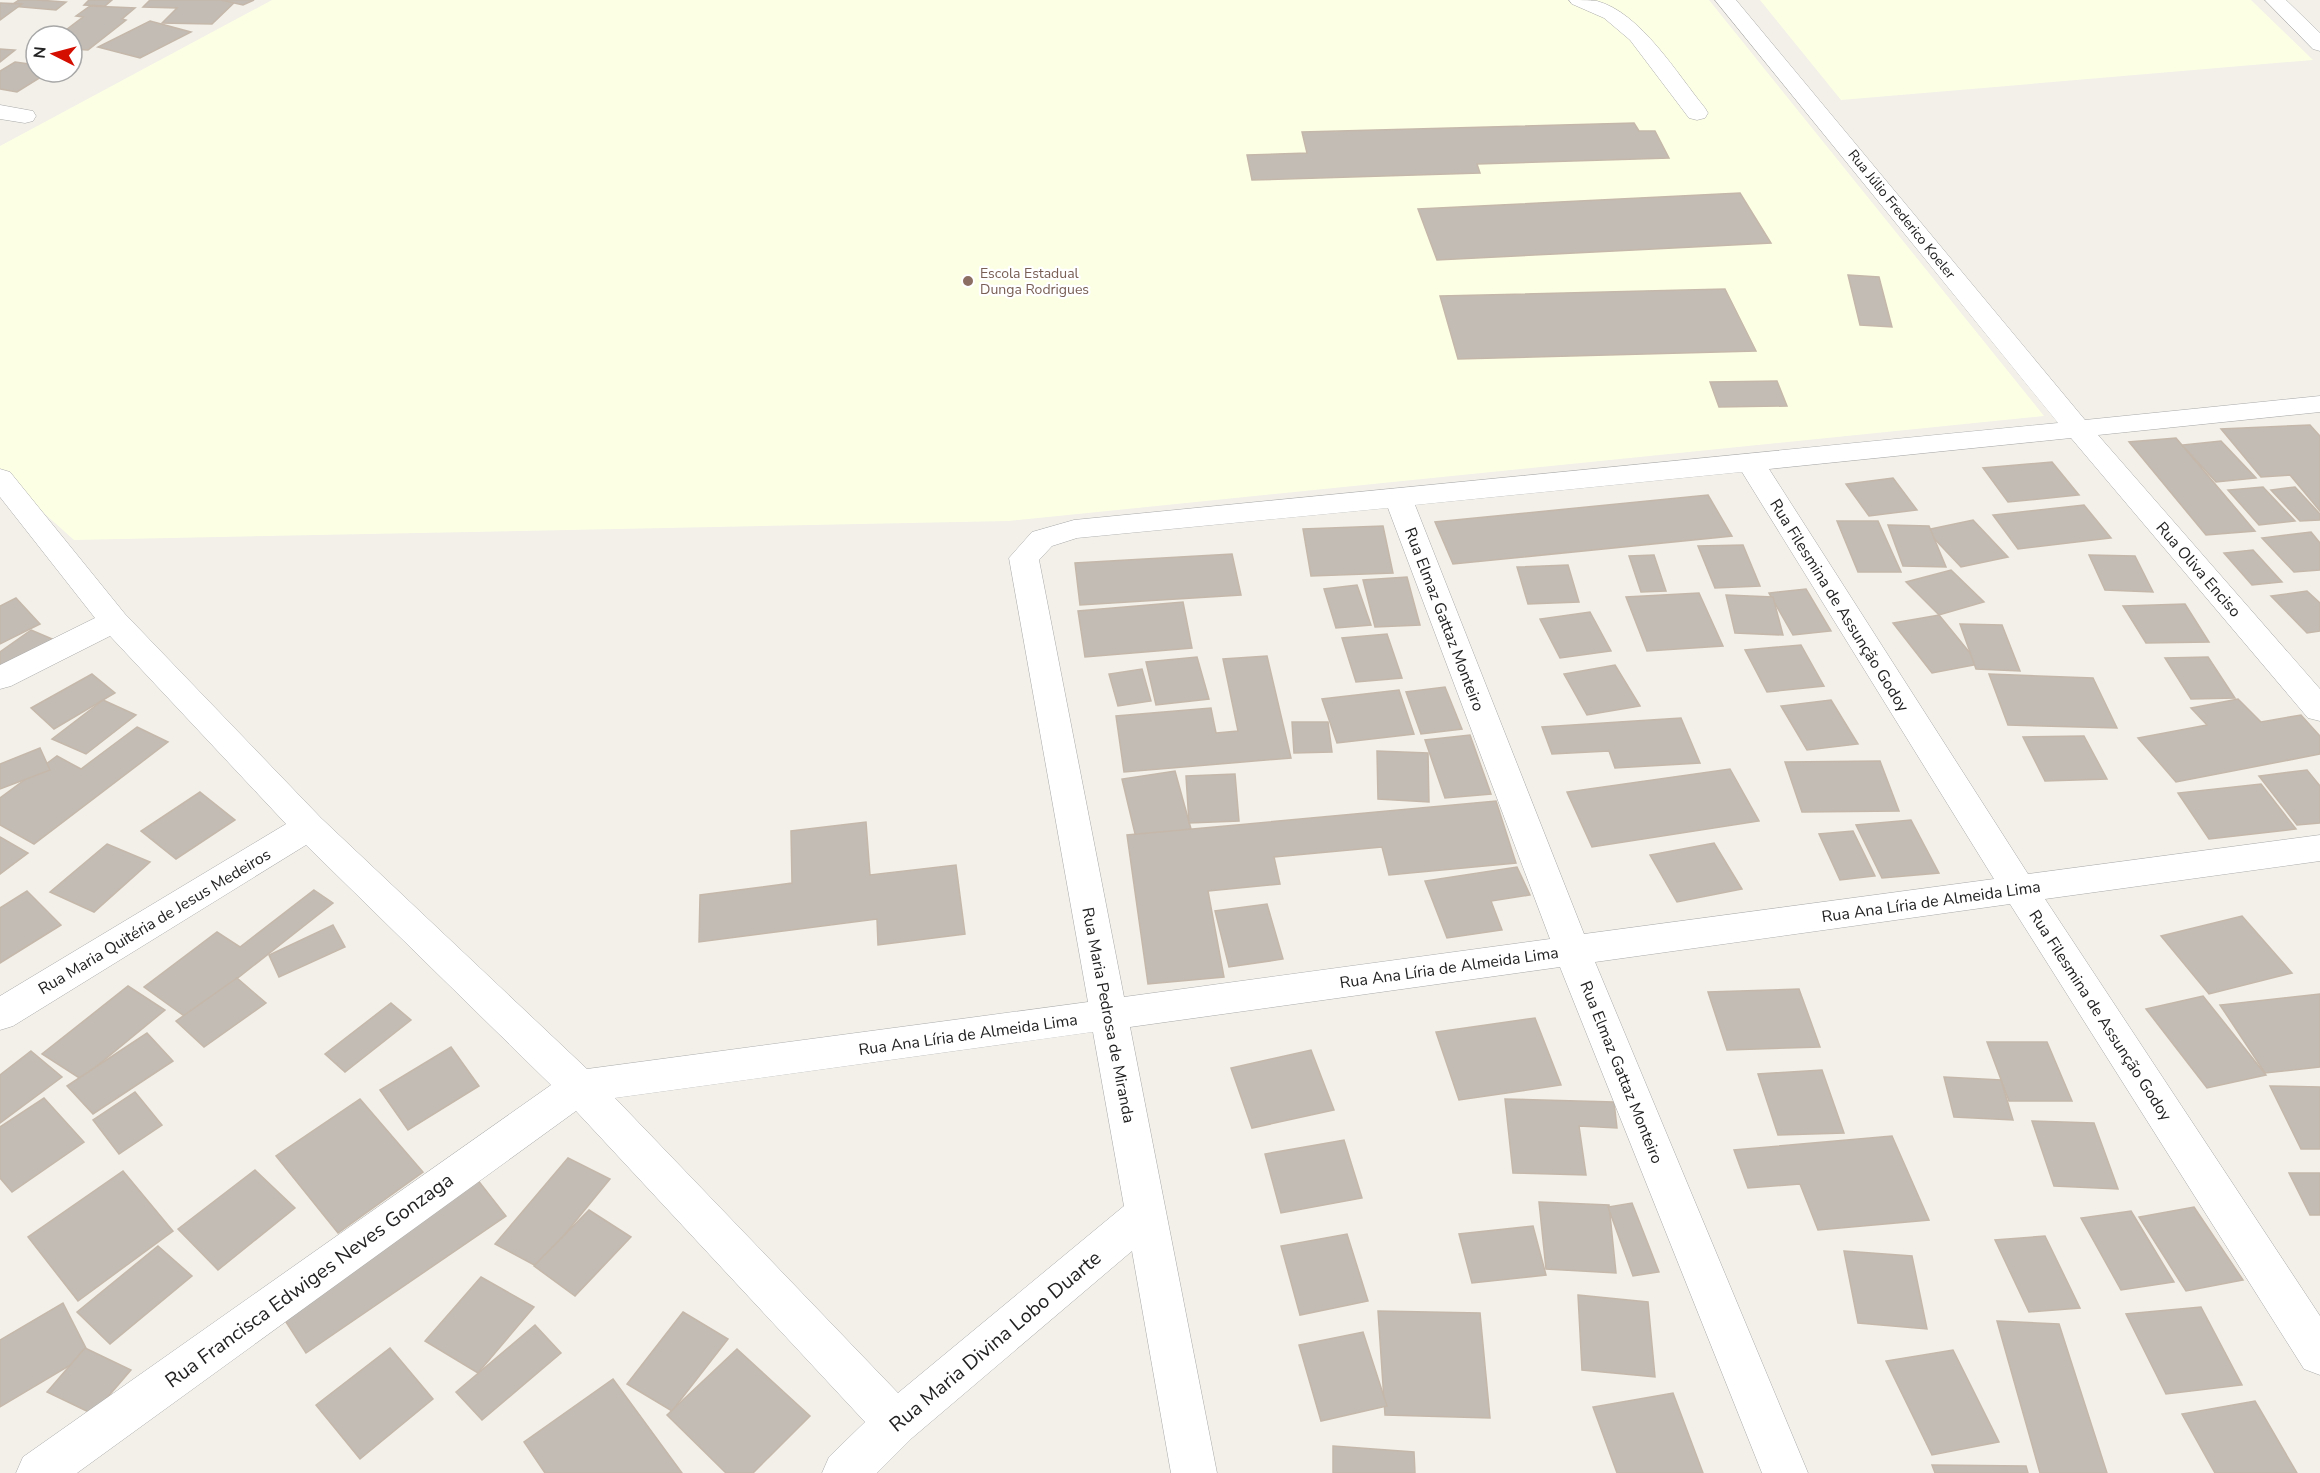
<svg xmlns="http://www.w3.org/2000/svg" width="2320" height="1473" font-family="'Nunito Sans',sans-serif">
<rect width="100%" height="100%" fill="#f2f0e9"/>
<!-- education -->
<g fill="#fdffe5">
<path d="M 272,0 L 1709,0 L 2044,416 L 1009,521 L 74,540 L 0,474 L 0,146 Z"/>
<path d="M 1760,0 L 2251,0 L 2313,60 L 1841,100 Z"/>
</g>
<!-- building -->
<g fill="#c3bcb4" stroke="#c5b8aa" stroke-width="1.5">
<path d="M 19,0 L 37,0 L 66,2 L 56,10 L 10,6 Z"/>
<path d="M 89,0 L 112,0 L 105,6 L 84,5 Z"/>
<path d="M 150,0 L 220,0 L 236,1 L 212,24 L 162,23 L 177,8 L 143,7 Z"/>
<path d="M 221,0 L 254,0 L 243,5 Z"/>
<path d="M 0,3 L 22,4 L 0,20 Z"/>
<path d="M 90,6 L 135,8 L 122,19 L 126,20 L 88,50 L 72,49 L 72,36 L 58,36 L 83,17 L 76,16 Z"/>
<path d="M 150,21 L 191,32 L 140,58 L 98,47 Z"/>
<path d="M 0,49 L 15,50 L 0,62 Z"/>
<path d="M 15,62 L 36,65 L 36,72 L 49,72 L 17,92 L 0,89 L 0,71 Z"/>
<path d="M 1634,123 L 1639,131 L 1655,131 L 1669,158 L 1477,164 L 1480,173 L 1252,180 L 1247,155 L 1307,153 L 1302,132 Z"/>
<path d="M 1740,193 L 1771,243 L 1437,260 L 1418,209 Z"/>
<path d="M 1848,275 L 1879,277 L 1892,327 L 1860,325 Z"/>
<path d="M 1725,289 L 1756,351 L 1458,359 L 1440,296 Z"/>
<path d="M 1777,381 L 1787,406 L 1719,407 L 1710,382 Z"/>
<path d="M 2310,425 L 2320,436 L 2320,511 L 2290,475 L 2261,477 L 2221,429 Z"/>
<path d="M 2176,438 L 2255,531 L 2206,535 L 2129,442 Z"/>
<path d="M 2221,441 L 2256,478 L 2216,482 L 2182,445 Z"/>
<path d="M 2052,462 L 2079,495 L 2008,502 L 1983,468 Z"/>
<path d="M 1893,478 L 1917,510 L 1869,516 L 1846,484 Z"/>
<path d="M 2263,487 L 2295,521 L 2259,525 L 2228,490 Z"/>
<path d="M 2295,487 L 2320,514 L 2320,520 L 2300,521 L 2271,490 Z"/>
<path d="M 1708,495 L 1732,536 L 1453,564 L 1435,522 Z"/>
<path d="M 2084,505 L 2111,538 L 2018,549 L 1993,515 Z"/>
<path d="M 1973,520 L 2008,557 L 1961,567 L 1926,530 Z"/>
<path d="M 1837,521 L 1878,521 L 1901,572 L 1858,572 Z"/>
<path d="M 1888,525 L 1929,526 L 1946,567 L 1903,566 Z"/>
<path d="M 1383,526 L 1393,573 L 1311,576 L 1303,529 Z"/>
<path d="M 2311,532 L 2320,543 L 2320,570 L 2294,572 L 2262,538 Z"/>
<path d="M 1743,545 L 1760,586 L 1715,588 L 1698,546 Z"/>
<path d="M 2253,550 L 2282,582 L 2252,585 L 2224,553 Z"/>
<path d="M 1232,554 L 1241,595 L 1080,605 L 1075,563 Z"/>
<path d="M 1654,555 L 1666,591 L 1641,592 L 1629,556 Z"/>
<path d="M 2089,555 L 2135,556 L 2153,592 L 2105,590 Z"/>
<path d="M 1568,565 L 1579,602 L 1528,604 L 1517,567 Z"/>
<path d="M 1951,570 L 1984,602 L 1939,615 L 1906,582 Z"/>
<path d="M 1407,577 L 1420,625 L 1375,627 L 1363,580 Z"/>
<path d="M 1357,585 L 1371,625 L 1336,628 L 1324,589 Z"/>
<path d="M 1806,589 L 1831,631 L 1793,635 L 1769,593 Z"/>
<path d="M 2307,591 L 2320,603 L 2320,631 L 2307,633 L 2271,596 Z"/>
<path d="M 1699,593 L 1723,646 L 1647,651 L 1626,597 Z"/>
<path d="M 1726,595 L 1773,597 L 1783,635 L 1735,633 Z"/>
<path d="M 16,598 L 40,624 L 0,644 L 0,606 Z"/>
<path d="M 1183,602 L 1192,648 L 1085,657 L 1078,611 Z"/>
<path d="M 2185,604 L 2209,642 L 2146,643 L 2123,606 Z"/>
<path d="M 1590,612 L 1611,651 L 1560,658 L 1540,619 Z"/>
<path d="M 1939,615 L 1979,664 L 1932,673 L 1893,623 Z"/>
<path d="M 1960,624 L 2002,625 L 2020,671 L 1976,669 Z"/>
<path d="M 31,630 L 52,639 L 0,676 L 0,652 Z"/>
<path d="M 1387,634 L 1402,678 L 1356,682 L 1342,638 Z"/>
<path d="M 1801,645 L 1824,686 L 1767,692 L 1745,650 Z"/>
<path d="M 1267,656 L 1291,758 L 1124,772 L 1116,716 L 1211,708 L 1216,733 L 1238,731 L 1223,659 Z"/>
<path d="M 1197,657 L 1209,699 L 1156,705 L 1146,662 Z"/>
<path d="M 2208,657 L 2235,698 L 2191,699 L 2165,658 Z"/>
<path d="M 1615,665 L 1640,706 L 1587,715 L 1564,674 Z"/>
<path d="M 1142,669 L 1151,701 L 1118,706 L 1109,674 Z"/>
<path d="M 92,674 L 115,693 L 54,729 L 31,708 Z"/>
<path d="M 1989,674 L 2093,678 L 2117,728 L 2008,725 Z"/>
<path d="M 1445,687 L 1462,729 L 1421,734 L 1406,692 Z"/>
<path d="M 1399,690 L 1414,734 L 1337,743 L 1322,699 Z"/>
<path d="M 2238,699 L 2261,722 L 2301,715 L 2320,736 L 2320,754 L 2176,782 L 2138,738 L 2207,725 L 2191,708 Z"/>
<path d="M 103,700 L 136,715 L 86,754 L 52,739 Z"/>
<path d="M 1831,700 L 1858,744 L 1807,750 L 1781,706 Z"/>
<path d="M 1681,718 L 1700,763 L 1615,768 L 1609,751 L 1552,754 L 1542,727 Z"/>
<path d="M 1292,722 L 1328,722 L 1332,752 L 1294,753 Z"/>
<path d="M 137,727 L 168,742 L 34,844 L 0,825 L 0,798 L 57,756 L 81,769 Z"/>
<path d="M 1470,735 L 1491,794 L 1445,798 L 1425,740 Z"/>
<path d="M 2084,736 L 2107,779 L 2045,781 L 2023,737 Z"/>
<path d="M 40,748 L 50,770 L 0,789 L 0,764 Z"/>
<path d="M 1377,751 L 1428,753 L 1429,802 L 1378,799 Z"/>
<path d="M 1880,761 L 1899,811 L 1802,812 L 1785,762 Z"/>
<path d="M 1730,769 L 1759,821 L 1592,847 L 1567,792 Z"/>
<path d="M 2307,770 L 2320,786 L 2320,823 L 2297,825 L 2259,776 Z"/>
<path d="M 1175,771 L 1191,829 L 1136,838 L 1122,779 Z"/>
<path d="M 1235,774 L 1239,821 L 1189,823 L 1186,776 Z"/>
<path d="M 2261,784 L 2296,829 L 2209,839 L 2178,793 Z"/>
<path d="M 200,792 L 235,820 L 176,859 L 141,831 Z"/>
<path d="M 1496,801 L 1516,863 L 1389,875 L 1382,847 L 1274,857 L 1280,884 L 1208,891 L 1224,977 L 1148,984 L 1127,835 Z"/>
<path d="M 1911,820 L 1939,873 L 1882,878 L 1856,825 Z"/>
<path d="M 866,822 L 870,875 L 956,865 L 965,934 L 878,945 L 877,919 L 699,942 L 700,895 L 792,883 L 791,831 Z"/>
<path d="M 1853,831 L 1875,876 L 1840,880 L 1819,834 Z"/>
<path d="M 0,837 L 28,853 L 0,874 Z"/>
<path d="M 1714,843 L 1742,889 L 1677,902 L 1650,855 Z"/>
<path d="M 107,844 L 150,862 L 94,912 L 50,892 Z"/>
<path d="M 1517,867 L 1530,895 L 1491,901 L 1502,930 L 1447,938 L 1425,881 Z"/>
<path d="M 314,890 L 333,903 L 187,1018 L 144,987 L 217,932 L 240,947 Z"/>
<path d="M 27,891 L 61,925 L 0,963 L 0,908 Z"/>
<path d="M 1267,904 L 1283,959 L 1229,967 L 1215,911 Z"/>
<path d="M 2242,916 L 2292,973 L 2209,994 L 2161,936 Z"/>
<path d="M 333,925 L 345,947 L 279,977 L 269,955 Z"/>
<path d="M 237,978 L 266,1003 L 204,1047 L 176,1021 Z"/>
<path d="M 128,986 L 165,1010 L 81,1079 L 42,1054 Z"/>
<path d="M 1799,989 L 1820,1047 L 1727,1050 L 1708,992 Z"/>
<path d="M 2320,994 L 2320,1067 L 2265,1073 L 2220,1005 Z"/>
<path d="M 2203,996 L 2266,1075 L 2207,1088 L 2146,1009 Z"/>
<path d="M 391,1003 L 411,1020 L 345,1072 L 325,1054 Z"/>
<path d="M 1535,1018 L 1561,1085 L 1459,1100 L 1436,1032 Z"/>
<path d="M 147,1033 L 173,1061 L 93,1114 L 67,1086 Z"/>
<path d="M 1987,1042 L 2047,1042 L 2072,1101 L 2009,1101 Z"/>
<path d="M 451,1047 L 479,1086 L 408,1130 L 380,1090 Z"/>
<path d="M 1311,1050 L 1334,1110 L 1252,1128 L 1231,1068 Z"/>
<path d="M 31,1051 L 62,1077 L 0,1123 L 0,1075 Z"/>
<path d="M 1822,1070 L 1844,1133 L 1778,1135 L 1758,1074 Z"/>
<path d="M 1944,1077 L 2001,1080 L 2013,1120 L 1954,1117 Z"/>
<path d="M 2270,1086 L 2320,1087 L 2320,1149 L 2301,1149 Z"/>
<path d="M 135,1092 L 162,1125 L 119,1154 L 93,1120 Z"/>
<path d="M 44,1098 L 84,1142 L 12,1192 L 0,1178 L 0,1127 Z"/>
<path d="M 360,1099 L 423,1172 L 338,1233 L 276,1156 Z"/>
<path d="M 1505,1099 L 1614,1102 L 1617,1128 L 1579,1126 L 1586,1175 L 1513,1173 Z"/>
<path d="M 2032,1121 L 2094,1123 L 2118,1189 L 2054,1186 Z"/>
<path d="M 1892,1136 L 1929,1220 L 1818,1230 L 1800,1184 L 1748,1188 L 1734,1150 Z"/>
<path d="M 1344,1140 L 1362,1198 L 1281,1213 L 1265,1154 Z"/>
<path d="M 568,1158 L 610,1179 L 538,1267 L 495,1244 Z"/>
<path d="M 255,1170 L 295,1208 L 218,1270 L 178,1229 Z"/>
<path d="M 123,1171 L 173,1231 L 78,1301 L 28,1237 Z"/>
<path d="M 2289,1173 L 2320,1173 L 2320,1215 L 2310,1215 Z"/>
<path d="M 473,1174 L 506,1216 L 306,1353 L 275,1305 Z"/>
<path d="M 1539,1202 L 1609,1205 L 1616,1273 L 1546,1269 Z"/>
<path d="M 1632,1203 L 1659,1272 L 1633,1276 L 1608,1207 Z"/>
<path d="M 2194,1207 L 2243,1280 L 2186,1291 L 2139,1217 Z"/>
<path d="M 589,1210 L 631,1237 L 575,1296 L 534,1266 Z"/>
<path d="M 2131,1211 L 2174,1282 L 2121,1290 L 2081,1218 Z"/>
<path d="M 1533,1226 L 1546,1275 L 1472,1283 L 1459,1234 Z"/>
<path d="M 1347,1234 L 1368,1301 L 1300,1315 L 1281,1246 Z"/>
<path d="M 2045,1236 L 2080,1308 L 2029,1312 L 1995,1240 Z"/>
<path d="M 158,1246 L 192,1276 L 110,1344 L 77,1312 Z"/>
<path d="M 1844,1251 L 1912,1256 L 1927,1329 L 1858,1323 Z"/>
<path d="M 481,1277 L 534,1307 L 478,1373 L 425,1341 Z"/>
<path d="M 1578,1295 L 1648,1302 L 1655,1377 L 1582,1370 Z"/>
<path d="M 63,1303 L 89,1354 L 0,1407 L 0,1340 Z"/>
<path d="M 2201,1307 L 2242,1385 L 2166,1394 L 2126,1314 Z"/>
<path d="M 1378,1311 L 1480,1313 L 1490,1418 L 1385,1415 Z"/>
<path d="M 683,1312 L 728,1339 L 672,1411 L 627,1384 Z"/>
<path d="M 1997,1321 L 2059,1324 L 2107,1473 L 2040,1473 Z"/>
<path d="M 535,1325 L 561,1353 L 482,1420 L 456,1392 Z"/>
<path d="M 1363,1332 L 1387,1406 L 1321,1421 L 1299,1345 Z"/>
<path d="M 85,1348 L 131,1370 L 93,1414 L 47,1392 Z"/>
<path d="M 390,1348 L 433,1399 L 360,1459 L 316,1405 Z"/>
<path d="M 737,1349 L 810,1416 L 753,1473 L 726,1473 L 667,1415 Z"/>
<path d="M 1953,1350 L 1999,1442 L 1932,1455 L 1886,1361 Z"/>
<path d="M 613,1379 L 682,1473 L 545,1473 L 524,1442 Z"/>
<path d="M 1673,1393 L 1703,1473 L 1617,1473 L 1593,1407 Z"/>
<path d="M 2255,1401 L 2297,1473 L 2215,1473 L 2182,1414 Z"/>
<path d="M 1333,1446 L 1414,1452 L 1415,1473 L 1333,1473 Z"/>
<path d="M 1932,1465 L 2026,1466 L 2028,1473 L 1935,1473 Z"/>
</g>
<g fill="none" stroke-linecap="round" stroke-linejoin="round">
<!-- minor casing -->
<g stroke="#a9a9a9" stroke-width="1">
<g id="minor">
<path d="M 1569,0 C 1578,0 1589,0 1597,1 C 1641,13 1677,74 1705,108 L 1708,113 L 1705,118 L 1697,120 L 1689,118 L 1630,40 L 1604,18 L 1572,4 Z"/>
<path d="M 1715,0 L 1736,0 L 2085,420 L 2320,396 L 2320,412 L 2098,435 L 2320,689 L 2320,721 L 2308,718 L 2071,438 L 1769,469 L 2028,874 L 2320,835 L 2320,861 L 2045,899 L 2320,1316 L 2320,1375 L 2304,1369 L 2010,904 L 1595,962 L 1808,1473 L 1762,1473 L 1560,967 L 1130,1027 L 1217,1473 L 1171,1473 L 1132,1251 L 912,1438 L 877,1473 L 822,1473 L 829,1457 L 865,1422 L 576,1111 L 77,1473 L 16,1473 L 23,1457 L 551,1085 L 306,845 L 13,1026 L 0,1030 L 0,996 L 286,824 L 110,636 L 11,686 L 0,689 L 0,665 L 95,618 L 0,497 L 0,469 L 10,472 L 125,614 L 321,818 L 587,1069 L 1088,1002 L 1009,558 L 1032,532 L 1074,520 L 2058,423 ZM 1742,472 L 1994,879 L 1584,934 L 1415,505 ZM 1388,508 L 1550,939 L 1124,997 L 1039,560 L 1052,546 L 1077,538 ZM 1093,1032 L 1124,1206 L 898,1393 L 615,1098 Z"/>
<path d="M 2265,0 L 2286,0 L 2320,33 L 2320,51 L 2313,49 Z"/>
<path d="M 0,105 L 33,111 L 36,116 L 33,121 L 25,123 L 0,119 Z"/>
</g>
</g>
<!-- minor -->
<use href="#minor" fill="#fff" fill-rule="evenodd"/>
</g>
<!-- markers -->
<circle fill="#8d6e63" stroke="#fff" stroke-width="2" cx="968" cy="281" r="6"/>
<g text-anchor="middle" stroke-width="4.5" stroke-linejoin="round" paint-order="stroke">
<!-- far-street labels -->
<g font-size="14" fill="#222" stroke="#fff">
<text transform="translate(1902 214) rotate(51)" y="5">Rua Júlio Frederico Koeler</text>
</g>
<!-- far-education labels -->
<g font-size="14" fill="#785e54" stroke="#fff" text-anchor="start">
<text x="980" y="278">Escola Estadual<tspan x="980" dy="16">Dunga Rodrigues</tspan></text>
</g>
<!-- street labels -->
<g font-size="16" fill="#222" stroke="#fff">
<text transform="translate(2199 569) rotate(49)" y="6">Rua Oliva Enciso</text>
<text transform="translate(1840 605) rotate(58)" y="6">Rua Filesmina de Assunção Godoy</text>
<text transform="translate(1445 619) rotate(69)" y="6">Rua Elmaz Gattaz Monteiro</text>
<text transform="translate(1931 901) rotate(-8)" y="6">Rua Ana Líria de Almeida Lima</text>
<text transform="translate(154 921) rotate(-31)" y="6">Rua Maria Quitéria de Jesus Medeiros</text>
<text transform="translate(1449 967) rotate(-8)" y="6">Rua Ana Líria de Almeida Lima</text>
<text transform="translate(1109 1015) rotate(79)" y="6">Rua Maria Pedrosa de Miranda</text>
<text transform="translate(2101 1015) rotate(57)" y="6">Rua Filesmina de Assunção Godoy</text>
<text transform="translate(968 1034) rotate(-8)" y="6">Rua Ana Líria de Almeida Lima</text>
<text transform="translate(1622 1072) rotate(68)" y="6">Rua Elmaz Gattaz Monteiro</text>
</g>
<!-- near-street labels -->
<g font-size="20" fill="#222" stroke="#fff">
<text transform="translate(309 1280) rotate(-36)" y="7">Rua Francisca Edwiges Neves Gonzaga</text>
<text transform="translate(995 1341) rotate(-40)" y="7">Rua Maria Divina Lobo Duarte</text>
</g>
</g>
<!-- north arrow -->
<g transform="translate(54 54) rotate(276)"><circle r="28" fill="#ffffff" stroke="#a7a7a7" stroke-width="1.5"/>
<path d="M0-4.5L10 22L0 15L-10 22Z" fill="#d40e00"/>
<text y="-9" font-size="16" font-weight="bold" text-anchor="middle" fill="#222222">N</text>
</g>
</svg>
